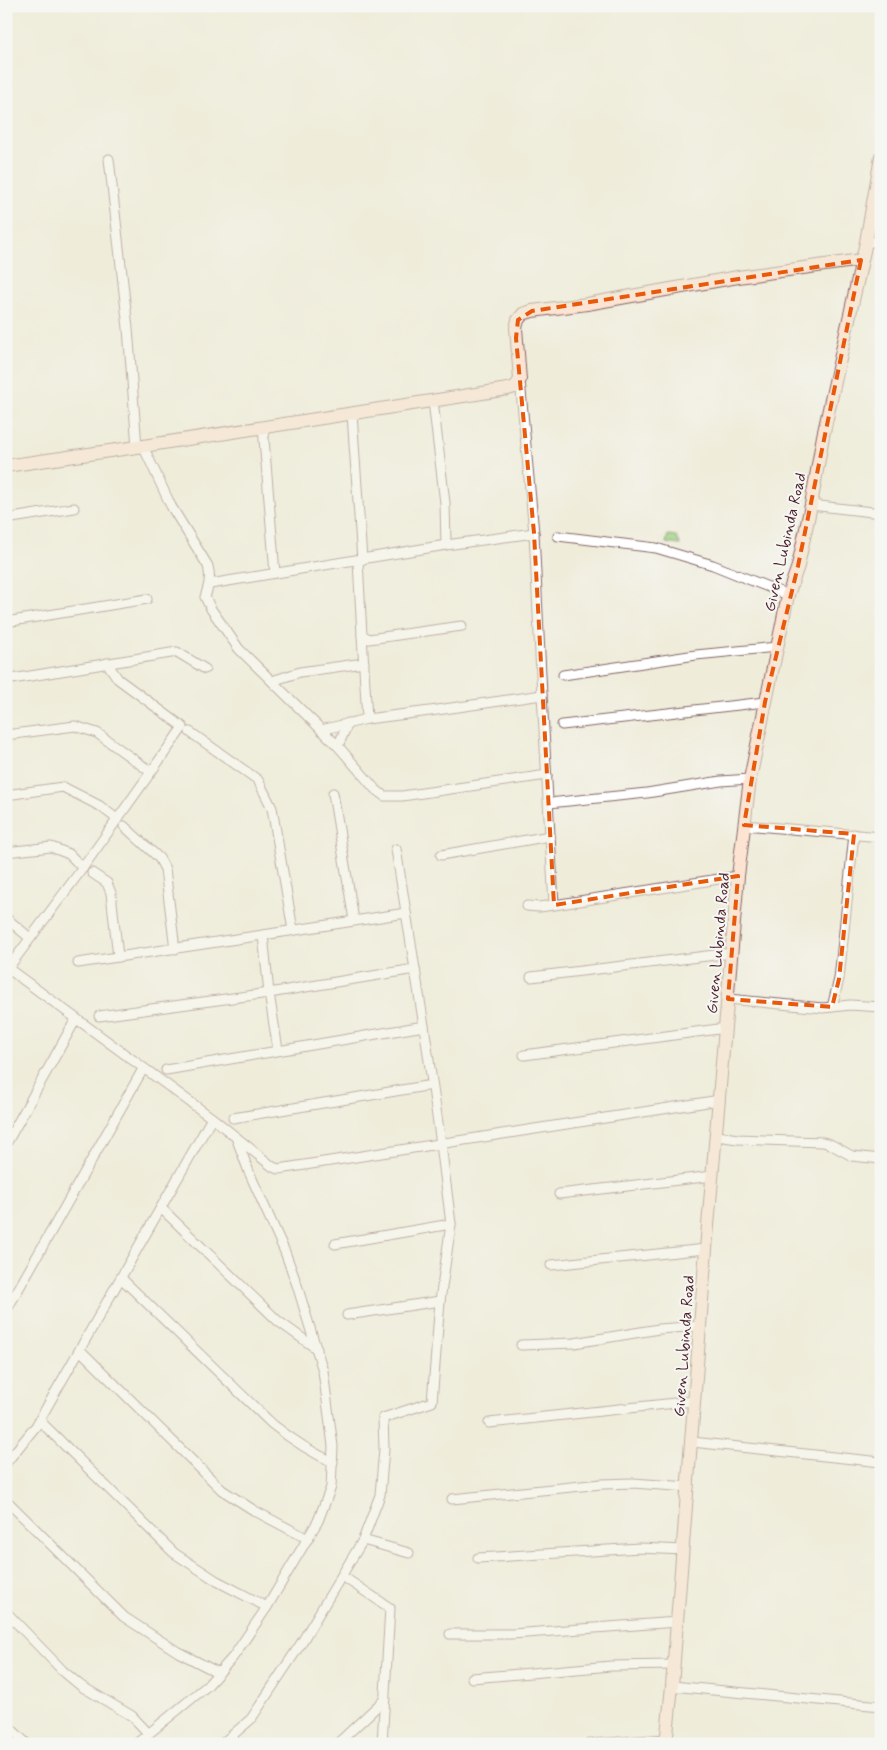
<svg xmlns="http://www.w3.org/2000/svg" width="887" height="1750" font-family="Mynerve,sans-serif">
<rect width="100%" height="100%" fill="#f6f6f2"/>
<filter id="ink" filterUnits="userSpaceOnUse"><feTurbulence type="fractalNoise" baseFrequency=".02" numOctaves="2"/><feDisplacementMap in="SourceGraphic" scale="10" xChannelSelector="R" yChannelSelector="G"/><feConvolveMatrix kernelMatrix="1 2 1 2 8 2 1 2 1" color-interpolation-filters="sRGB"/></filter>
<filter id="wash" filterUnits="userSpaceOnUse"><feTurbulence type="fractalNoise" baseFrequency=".0096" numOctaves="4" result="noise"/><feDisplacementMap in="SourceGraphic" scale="20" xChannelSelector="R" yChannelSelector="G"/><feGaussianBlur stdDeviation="1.12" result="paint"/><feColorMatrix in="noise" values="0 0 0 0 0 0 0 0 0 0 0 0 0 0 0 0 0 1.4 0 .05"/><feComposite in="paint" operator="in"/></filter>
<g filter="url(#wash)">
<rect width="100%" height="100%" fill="#efecda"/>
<!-- green -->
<path fill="#a1d687" stroke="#767a59" d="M 668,535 L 676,536 L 678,538 L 676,540 L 679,541 L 680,545 L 666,543 Z"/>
</g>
<g filter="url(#ink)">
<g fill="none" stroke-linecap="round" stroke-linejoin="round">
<!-- street casing -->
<g stroke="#846768" stroke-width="11">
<g id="street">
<path d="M 109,159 L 128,328 L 137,447"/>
<path d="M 866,242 L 881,242"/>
<path d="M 520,380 L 534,533 L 542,695"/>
<path d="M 433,401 L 445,503 L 446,545"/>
<path d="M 352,414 L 362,560"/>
<path d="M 263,427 L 275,573"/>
<path d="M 143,446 L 171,506 L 208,566 C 211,578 209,585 205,597 L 211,609 L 239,649 L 338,746 L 375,789 L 384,796 L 402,796 L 547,775"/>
<path d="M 811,505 L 881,513"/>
<path d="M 6,519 L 74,508"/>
<path d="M 558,536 L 656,548 L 713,565 L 788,595"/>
<path d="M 358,561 L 362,635 L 369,639 L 462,626"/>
<path d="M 210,584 L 446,545 L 534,533"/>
<path d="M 6,622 L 147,599"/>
<path d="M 362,635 L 367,719"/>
<path d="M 563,675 L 696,655 L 777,647"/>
<path d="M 6,680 L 177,652 L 205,669"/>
<path d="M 272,681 L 300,672 L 364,663"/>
<path d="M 562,725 L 765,702"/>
<path d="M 321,730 L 367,719 L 430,711 L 542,695 L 554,905"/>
<path d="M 190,732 L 258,780 L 272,808 L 293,930"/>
<path d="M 6,735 L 75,726 L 97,733 L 151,772"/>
<path d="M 338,746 L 348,723"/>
<path d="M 333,793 L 354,920"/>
<path d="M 6,795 L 63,787 L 100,806 L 117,819"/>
<path d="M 549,803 L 647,793 L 721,781 L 750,779"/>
<path d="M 744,825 L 881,837"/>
<path d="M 124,826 L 159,858 L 165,869 L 175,949"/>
<path d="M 396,849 L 424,1026"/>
<path d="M 6,852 L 51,847 L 69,854 L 83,868"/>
<path d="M 441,855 L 550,836"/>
<path d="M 92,873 L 107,883 L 111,893 L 118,957"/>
<path d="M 527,906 L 539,907 L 554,905 L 738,876"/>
<path d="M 6,918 L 30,938"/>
<path d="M 78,963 L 263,935"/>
<path d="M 6,967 L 216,1121 L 273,1167 L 279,1169 L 720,1100"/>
<path d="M 6,971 L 79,873 L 183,727 L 118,679 L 107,663"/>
<path d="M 531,977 L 732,953"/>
<path d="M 728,999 L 823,1008 L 850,1005 L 881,1007"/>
<path d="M 832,1007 L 839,979 L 854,834"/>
<path d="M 99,1016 L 269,993 L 415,969"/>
<path d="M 278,1050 L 269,993 L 263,935 L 406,913"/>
<path d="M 524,1055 L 726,1028"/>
<path d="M 166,1070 L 424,1026 L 441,1144 L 451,1224 L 440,1301 L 432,1402 L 383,1418 L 384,1449 L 380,1495 L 363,1540 L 300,1645 L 251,1719 L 222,1744"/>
<path d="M 233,1118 L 432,1085"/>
<path d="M 717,1136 L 738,1139 L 823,1142 L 830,1144 L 852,1156 L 881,1159"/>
<path d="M 6,1144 L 76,1019"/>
<path d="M 559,1194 L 713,1176"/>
<path d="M 161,1208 L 278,1321 L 317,1349"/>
<path d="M 335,1244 L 451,1224"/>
<path d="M 551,1265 L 706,1249"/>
<path d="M 121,1278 L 272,1424 C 291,1439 310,1452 333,1462"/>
<path d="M 6,1311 L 143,1069"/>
<path d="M 347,1315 L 440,1301"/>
<path d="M 521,1345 L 574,1343 L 659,1329 L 700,1326"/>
<path d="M 80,1350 L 222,1490 L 255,1511 L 308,1539"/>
<path d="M 40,1421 L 174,1553 L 217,1581 L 267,1607"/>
<path d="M 489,1423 L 694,1401"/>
<path d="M 692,1442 L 881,1462"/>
<path d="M 6,1463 L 36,1426 L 212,1118"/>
<path d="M 452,1499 L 601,1484 L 633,1483 L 689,1487"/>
<path d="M 6,1500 L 124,1617 L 178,1652 L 219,1673"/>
<path d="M 363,1540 L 409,1553"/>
<path d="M 478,1558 L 640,1548 L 683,1550"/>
<path d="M 342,1576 L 390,1608 L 382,1744"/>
<path d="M 6,1612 L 63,1671 L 81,1686 L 132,1716 L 148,1733"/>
<path d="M 450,1634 L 512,1634 L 677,1622"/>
<path d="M 472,1678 L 611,1666 L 673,1665"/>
<path d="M 672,1686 L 881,1706"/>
<path d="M 6,1724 L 27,1744"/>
<path d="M 136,1744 L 207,1686 L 233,1657 L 267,1607 L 318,1521 L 331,1487 L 333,1446 L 323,1371 L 297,1285 L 285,1252 L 249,1172 L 236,1137"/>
<path d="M 337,1744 L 385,1699"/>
<path d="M 590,1744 L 666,1739"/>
</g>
</g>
<!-- secondary casing -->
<g stroke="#846768" stroke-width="14">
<g id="secondary">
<path d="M 6,466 L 137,447 L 508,389 L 515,387 L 520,380 L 516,328 L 518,320 L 523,314 L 532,311 L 587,304 L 738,277 L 861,260"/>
<path d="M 666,1744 L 672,1686 L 706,1249 L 738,876 L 750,779 L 788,595 L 798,566 L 811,505 L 823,436 L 866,242 L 881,157"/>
</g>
</g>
<!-- street -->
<use href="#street" stroke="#fff" stroke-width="9"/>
<!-- secondary -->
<use href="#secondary" stroke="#fde3d1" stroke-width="12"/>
</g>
</g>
<!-- marked area -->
<path d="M0 0H887V1750H0ZM 861,260 L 798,566 L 765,702 L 744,825 L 854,834 L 839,979 L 832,1007 L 728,999 L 738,876 L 554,905 L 534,533 L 516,338 L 518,320 L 532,311 Z" fill="#efecda" fill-opacity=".55" fill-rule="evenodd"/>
<path fill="none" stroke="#e8590c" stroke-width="4" stroke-dasharray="10 6" stroke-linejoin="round" d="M 861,260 L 798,566 L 765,702 L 744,825 L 854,834 L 839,979 L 832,1007 L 728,999 L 738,876 L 554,905 L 534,533 L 516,338 L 518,320 L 532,311 Z"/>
<g text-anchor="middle" stroke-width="4" stroke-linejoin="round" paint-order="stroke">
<!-- street labels -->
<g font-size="16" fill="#4a1f2b" stroke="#f6f6f2">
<text transform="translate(784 542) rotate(-77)" y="6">Given Lubinda Road</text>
<text transform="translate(717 943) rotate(-85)" y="6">Given Lubinda Road</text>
<text transform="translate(683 1346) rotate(-86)" y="6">Given Lubinda Road</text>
</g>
</g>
<!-- margin -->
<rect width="887" height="1750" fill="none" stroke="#f6f6f2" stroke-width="25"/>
</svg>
